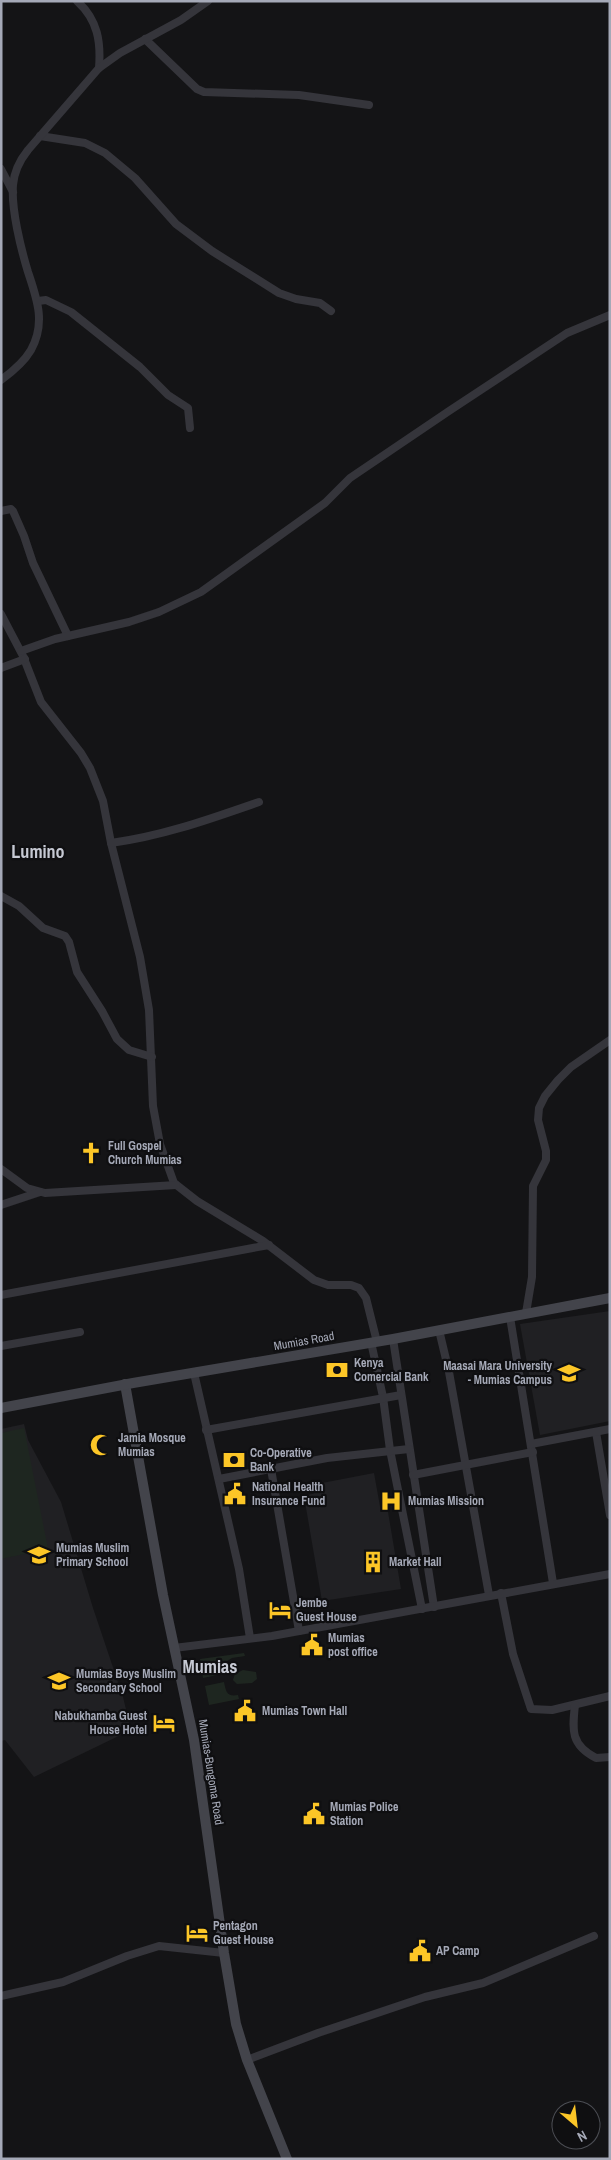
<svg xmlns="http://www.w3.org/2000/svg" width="611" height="2160" font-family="'Archivo Narrow',sans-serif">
<rect width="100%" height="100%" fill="#141416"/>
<!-- built -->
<g fill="#202023">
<path d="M 610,1311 L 610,1421 L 540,1435 L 520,1324 Z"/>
<path d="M 24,1424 L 28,1440 L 61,1502 L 93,1608 L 123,1697 L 131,1730 L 34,1777 L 5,1740 L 1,1741 L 1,1429 Z"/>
<path d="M 374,1473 L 381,1512 L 388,1512 L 401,1589 L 322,1601 L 304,1496 L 316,1493 L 322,1483 Z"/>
</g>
<!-- green -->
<g fill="#1e2620">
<path d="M 24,1428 L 48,1549 L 1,1559 L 1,1433 Z"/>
<path d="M 244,1653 L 245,1656 L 232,1658 L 222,1664 L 222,1674 L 203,1678 L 200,1659 Z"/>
<path d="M 243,1670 L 256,1672 L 257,1679 L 252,1683 L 237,1684 L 233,1680 L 235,1674 Z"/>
<path d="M 224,1682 C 226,1692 227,1697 238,1695 L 239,1699 L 209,1705 L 205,1686 Z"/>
</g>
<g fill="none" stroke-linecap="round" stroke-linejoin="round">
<!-- street -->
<g stroke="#35353b" stroke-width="8">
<path d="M 77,1 C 98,20 101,42 99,68"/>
<path d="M 145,39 L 197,89 L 204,92 L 299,95 L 369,105"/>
<path d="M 40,136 L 85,143 L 105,153 L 135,178 L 176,224 L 212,251 L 279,293 L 296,299 L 320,303 L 331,311"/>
<path d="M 1,169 L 13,192"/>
<path d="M 38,301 L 46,300 L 71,312 L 140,367 L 168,395 L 188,408 L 190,428"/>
<path d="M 1,380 C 12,372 24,362 31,350 C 46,323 37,299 28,272 C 21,249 11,209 13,185 C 14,173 20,160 28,150 L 99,68 L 120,53 L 181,20 L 208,1"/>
<path d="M 1,511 L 11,509 L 13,511 L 24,536 L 33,563 L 68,636"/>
<path d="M 1,614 L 23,656 L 41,702 L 81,753 L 90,768 L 103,801 L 111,843 L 140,957 L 149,1010 L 153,1106 L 160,1144 L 174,1183 L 197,1201 L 263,1241 L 314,1280 L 328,1285 L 351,1285 L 359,1288 L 366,1298 L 377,1342"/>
<path d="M 21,651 L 55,639 L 129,622 L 159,612 L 201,592 L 325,503 L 350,478 L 449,411 L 567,333 L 610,315"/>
<path d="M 1,668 L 25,659"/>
<path d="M 111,843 C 163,836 210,819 259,802"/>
<path d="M 1,896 L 19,906 L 43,928 L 65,936 L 69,942 L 77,972 L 102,1011 L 117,1039 L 129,1050 L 152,1057"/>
<path d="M 1,1169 L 27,1188 L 45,1193 L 176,1185"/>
<path d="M 1,1205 L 40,1192"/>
<path d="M 1,1295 L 269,1245"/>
<path d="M 526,1313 L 532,1277 L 533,1186 L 546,1160 L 546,1151 L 538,1120 L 539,1108 L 545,1096 L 558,1080 L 571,1067 L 610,1040"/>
<path d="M 510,1317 L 553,1583"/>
<path d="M 439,1330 L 449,1372 L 489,1595"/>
<path d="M 393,1339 L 434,1607"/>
<path d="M 371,1342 L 383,1397 L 390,1450 L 422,1609"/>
<path d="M 1,1346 L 80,1332"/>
<path d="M 194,1373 L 239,1569 L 250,1638"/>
<path d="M 206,1430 L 401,1395"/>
<path d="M 596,1432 L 610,1515"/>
<path d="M 531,1444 L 610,1429"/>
<path d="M 271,1469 L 299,1631"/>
<path d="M 413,1475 L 533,1452"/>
<path d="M 219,1479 L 327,1458 L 409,1449"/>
<path d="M 501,1593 L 513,1654 L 531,1709 L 552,1710 L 610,1696"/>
<path d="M 174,1648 L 272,1636 L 610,1574"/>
<path d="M 575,1705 C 572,1731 571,1745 596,1758 L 610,1757"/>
<path d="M 1,1996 L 63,1982 L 127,1956 L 159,1946 L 224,1953"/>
<path d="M 247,2060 L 318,2033 L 425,1997 L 483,1983 L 594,1936"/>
</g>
<!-- secondary -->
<g stroke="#43444b" stroke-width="10">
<path d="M 125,1384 L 163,1595 L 194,1740 L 224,1953 L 236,2024 L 247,2060 L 287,2159"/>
<path d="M 1,1408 L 133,1383 L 393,1339 L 610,1298"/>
</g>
</g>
<!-- icons -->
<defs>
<g id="church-bare" transform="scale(1.725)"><path d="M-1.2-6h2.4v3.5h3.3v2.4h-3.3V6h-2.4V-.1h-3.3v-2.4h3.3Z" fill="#fcc627" stroke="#0f0f11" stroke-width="2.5" paint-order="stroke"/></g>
<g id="bank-bare" transform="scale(1.725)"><path d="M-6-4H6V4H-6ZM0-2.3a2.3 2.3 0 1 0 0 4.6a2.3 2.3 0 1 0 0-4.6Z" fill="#fcc627" stroke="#0f0f11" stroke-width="2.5" paint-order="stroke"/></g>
<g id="university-bare" transform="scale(1.725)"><path d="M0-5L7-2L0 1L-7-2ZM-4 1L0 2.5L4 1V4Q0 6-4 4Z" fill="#fcc627" stroke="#0f0f11" stroke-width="2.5" paint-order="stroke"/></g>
<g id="mosque-bare" transform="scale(1.725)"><path d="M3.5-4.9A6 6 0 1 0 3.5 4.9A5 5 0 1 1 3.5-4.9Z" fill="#fcc627" stroke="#0f0f11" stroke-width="2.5" paint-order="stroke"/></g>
<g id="civic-bare" transform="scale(1.725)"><path d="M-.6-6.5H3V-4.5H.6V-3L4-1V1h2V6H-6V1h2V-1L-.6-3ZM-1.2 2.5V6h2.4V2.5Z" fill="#fcc627" stroke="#0f0f11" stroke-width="2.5" paint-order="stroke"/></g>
<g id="hospital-bare" transform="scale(1.725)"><path d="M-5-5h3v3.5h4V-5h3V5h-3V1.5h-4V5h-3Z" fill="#fcc627" stroke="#0f0f11" stroke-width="2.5" paint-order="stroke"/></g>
<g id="school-bare" transform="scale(1.725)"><path d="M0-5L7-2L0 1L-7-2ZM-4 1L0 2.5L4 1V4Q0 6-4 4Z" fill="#fcc627" stroke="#0f0f11" stroke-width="2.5" paint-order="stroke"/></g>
<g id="building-bare" transform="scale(1.725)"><path d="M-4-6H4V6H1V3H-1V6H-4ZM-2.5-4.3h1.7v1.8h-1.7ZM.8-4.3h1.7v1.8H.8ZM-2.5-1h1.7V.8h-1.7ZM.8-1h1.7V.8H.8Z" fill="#fcc627" stroke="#0f0f11" stroke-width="2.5" paint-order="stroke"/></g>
<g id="hotel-bare" transform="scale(1.725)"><path d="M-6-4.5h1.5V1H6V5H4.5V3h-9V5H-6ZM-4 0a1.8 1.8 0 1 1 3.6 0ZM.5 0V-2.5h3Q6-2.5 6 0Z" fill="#fcc627" stroke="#0f0f11" stroke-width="2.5" paint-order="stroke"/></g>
</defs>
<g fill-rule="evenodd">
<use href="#church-bare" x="91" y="1153"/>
<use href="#bank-bare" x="337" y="1370"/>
<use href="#university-bare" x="569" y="1373"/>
<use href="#mosque-bare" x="101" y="1445"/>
<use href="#bank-bare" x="234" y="1460"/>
<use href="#civic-bare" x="235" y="1494"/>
<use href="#hospital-bare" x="391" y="1501"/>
<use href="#school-bare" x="39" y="1555"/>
<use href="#building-bare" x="373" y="1562"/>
<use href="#hotel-bare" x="280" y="1610"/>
<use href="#civic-bare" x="312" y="1645"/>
<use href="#school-bare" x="59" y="1681"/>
<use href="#civic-bare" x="245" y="1711"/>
<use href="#hotel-bare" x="164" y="1723"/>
<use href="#civic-bare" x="314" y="1814"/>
<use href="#hotel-bare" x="197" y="1933"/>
<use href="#civic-bare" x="420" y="1951"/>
</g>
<g text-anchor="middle" stroke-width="4.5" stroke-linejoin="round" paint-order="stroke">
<!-- poi labels -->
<g font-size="12" font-weight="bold" fill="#a5a9b7" stroke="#0f0f11" text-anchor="start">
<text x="108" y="1150">Full Gospel<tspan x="108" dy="14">Church Mumias</tspan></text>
<text x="354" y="1367">Kenya<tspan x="354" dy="14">Comercial Bank</tspan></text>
<text x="552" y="1370" text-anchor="end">Maasai Mara University<tspan x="552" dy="14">- Mumias Campus</tspan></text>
<text x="118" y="1442">Jamia Mosque<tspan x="118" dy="14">Mumias</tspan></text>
<text x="250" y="1457">Co-Operative<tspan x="250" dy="14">Bank</tspan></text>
<text x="252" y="1491">National Health<tspan x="252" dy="14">Insurance Fund</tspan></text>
<text x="408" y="1505">Mumias Mission</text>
<text x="56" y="1552">Mumias Muslim<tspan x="56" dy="14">Primary School</tspan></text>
<text x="389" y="1566">Market Hall</text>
<text x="296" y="1607">Jembe<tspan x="296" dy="14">Guest House</tspan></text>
<text x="328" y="1642">Mumias<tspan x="328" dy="14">post office</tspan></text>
<text x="76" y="1678">Mumias Boys Muslim<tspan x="76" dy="14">Secondary School</tspan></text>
<text x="262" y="1715">Mumias Town Hall</text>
<text x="147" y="1720" text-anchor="end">Nabukhamba Guest<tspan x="147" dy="14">House Hotel</tspan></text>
<text x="330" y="1811">Mumias Police<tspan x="330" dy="14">Station</tspan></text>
<text x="213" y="1930">Pentagon<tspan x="213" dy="14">Guest House</tspan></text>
<text x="436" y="1955">AP Camp</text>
</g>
<!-- street labels -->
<g font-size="12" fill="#a5a9b7" stroke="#0f0f11">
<text transform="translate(304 1341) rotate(-10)" y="4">Mumias Road</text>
<text transform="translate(211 1772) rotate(81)" y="4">Mumias-Bungoma Road</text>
</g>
<!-- district labels -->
<g font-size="18" font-weight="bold" fill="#c6c9d3" stroke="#0f0f11">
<text x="38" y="858">Lumino</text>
<text x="210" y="1673">Mumias</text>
</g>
</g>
<!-- border -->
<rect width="611" height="2160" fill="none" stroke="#a5a9b7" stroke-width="5"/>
<!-- north arrow -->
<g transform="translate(576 2125) rotate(152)"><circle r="24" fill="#0f0f11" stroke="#4b4d53"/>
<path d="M0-4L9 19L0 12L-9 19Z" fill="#fcc627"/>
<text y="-8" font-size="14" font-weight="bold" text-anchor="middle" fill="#a5a9b7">N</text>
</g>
</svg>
